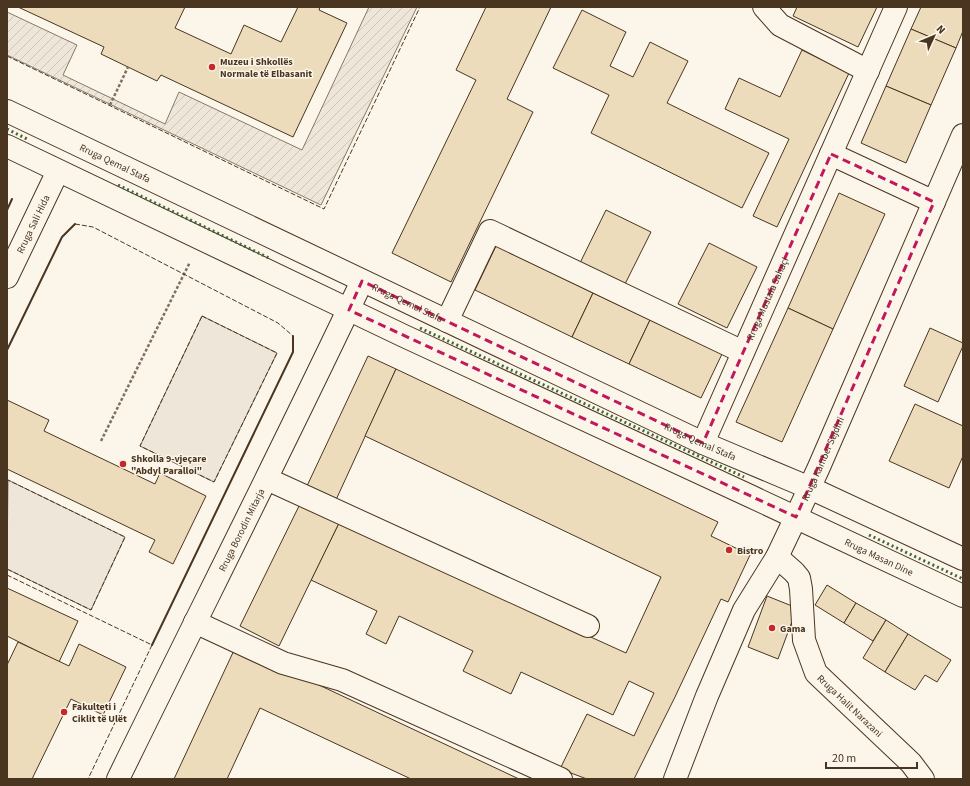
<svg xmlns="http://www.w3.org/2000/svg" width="970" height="786" font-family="'Source Sans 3',sans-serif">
<defs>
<pattern id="garden-furrows" width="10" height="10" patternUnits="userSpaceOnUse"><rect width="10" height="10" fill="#ede6d9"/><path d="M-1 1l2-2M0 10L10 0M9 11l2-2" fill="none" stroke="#cdc6ba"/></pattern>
</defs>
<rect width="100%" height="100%" fill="#fbf6e9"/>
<!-- grass -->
<g fill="#ede6d9" stroke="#887966">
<path d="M 202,316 L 277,353 L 214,482 L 140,446 Z"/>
<path d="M 8,480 L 125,537 L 91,610 L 7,569 Z"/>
</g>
<!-- garden -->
<path fill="url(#garden-furrows)" stroke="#887966" d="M 369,7 L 417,7 L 321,205 L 7,55 L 7,12 L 77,45 L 63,75 L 165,124 L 179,92 L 302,150 Z"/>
<!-- building -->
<g fill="#ecdcbc" stroke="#4a3520">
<path d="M 18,7 L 185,7 L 175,28 L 231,54 L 244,25 L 281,42 L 298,7 L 320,7 L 319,10 L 347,23 L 293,137 L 161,75 L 157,81 L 101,54 L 104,47 Z"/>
<path d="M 486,7 L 551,7 L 507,99 L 533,112 L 451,282 L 392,253 L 476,80 L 456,70 Z"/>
<path d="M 797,7 L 877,7 L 858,47 L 793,16 Z"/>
<path d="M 921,7 L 963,7 L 963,31 L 956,48 L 911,29 Z"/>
<path d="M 582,10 L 626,32 L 610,66 L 633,77 L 650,42 L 688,61 L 667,103 L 769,153 L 742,208 L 591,133 L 609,95 L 553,68 Z"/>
<path d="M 911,29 L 956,48 L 931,105 L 886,86 Z"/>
<path d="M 802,50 L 849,73 L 777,227 L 753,216 L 789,139 L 725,109 L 739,78 L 780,97 Z"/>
<path d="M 886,86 L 931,105 L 906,163 L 861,143 Z"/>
<path d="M 839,193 L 885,214 L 833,329 L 788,308 Z"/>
<path d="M 606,210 L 651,232 L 624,286 L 580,263 Z"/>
<path d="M 709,243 L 757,267 L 727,328 L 678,304 Z"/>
<path d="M 496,246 L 593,293 L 572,337 L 475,290 Z"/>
<path d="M 593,293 L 650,320 L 629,364 L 572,337 Z"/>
<path d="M 788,308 L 833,329 L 782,442 L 736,422 Z"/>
<path d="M 650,320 L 722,354 L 701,398 L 629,364 Z"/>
<path d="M 930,328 L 963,343 L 963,346 L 938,402 L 904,386 Z"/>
<path d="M 368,356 L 396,369 L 335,502 L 306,488 Z"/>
<path d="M 396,369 L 718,522 L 711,536 L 750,555 L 728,602 L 721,599 L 675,697 L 634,779 L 587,779 L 560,769 L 587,714 L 634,736 L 654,693 L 629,681 L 613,715 L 521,672 L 511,694 L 463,671 L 473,651 L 399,616 L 386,644 L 366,634 L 377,611 L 311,580 L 339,523 L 626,653 L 661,577 L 365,436 Z"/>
<path d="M 7,400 L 49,420 L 44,431 L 155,484 L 160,473 L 206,496 L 173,564 L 149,552 L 155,540 L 7,469 Z"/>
<path d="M 915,404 L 963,426 L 963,456 L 949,488 L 889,461 Z"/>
<path d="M 300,504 L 339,523 L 279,646 L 240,626 Z"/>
<path d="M 827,585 L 856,603 L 844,623 L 815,605 Z"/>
<path d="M 7,588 L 78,621 L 59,662 L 7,636 Z"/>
<path d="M 767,596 L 797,608 L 778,659 L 748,647 Z"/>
<path d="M 856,603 L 886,620 L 873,641 L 844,623 Z"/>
<path d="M 886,620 L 908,634 L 885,672 L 863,658 Z"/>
<path d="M 908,634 L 951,660 L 937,682 L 925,675 L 915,690 L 885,672 Z"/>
<path d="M 18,642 L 69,666 L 79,644 L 126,667 L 103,715 L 71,699 L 32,779 L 7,779 L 7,665 Z"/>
<path d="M 236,646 L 519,779 L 411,779 L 260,708 L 227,779 L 174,779 Z"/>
</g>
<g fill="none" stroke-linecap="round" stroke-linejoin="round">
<!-- minor casing -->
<g stroke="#4a3520" stroke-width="24">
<g id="minor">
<path d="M 764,7 L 780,25 L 868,71"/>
<path d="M 831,154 L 934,202"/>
<path id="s1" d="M 7,277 L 58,171"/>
<path d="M 447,321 L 490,231 L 743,352"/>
<path id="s2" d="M 703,443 L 896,7"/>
<path d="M 267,479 L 588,626"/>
<path id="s3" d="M 777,557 L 794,572 L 799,578 L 801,589 L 804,640 L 816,673 L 911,763 L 923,779"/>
<path d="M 195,622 L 283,663 L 342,680 L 561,779"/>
<path id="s4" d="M 118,779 C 199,613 283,448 362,281"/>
<path d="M 675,779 L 707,696 L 744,610 L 777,557 L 796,517"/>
</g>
</g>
<!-- major casing -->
<g stroke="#4a3520" stroke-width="24">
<g id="major">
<path id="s5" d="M 7,111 L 703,443 L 810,488 L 963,559"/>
<path id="s6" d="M 7,146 L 404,336 L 750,496 L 963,596"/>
<path id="s7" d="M 796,517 L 819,467 L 963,135"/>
</g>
</g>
<!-- path -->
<g stroke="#7f6f5c" stroke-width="2.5" stroke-dasharray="3 2" stroke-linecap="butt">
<path d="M 110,105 L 128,67"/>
<path d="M 101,441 L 190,262"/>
</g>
<!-- minor -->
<use href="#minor" stroke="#fbf6e9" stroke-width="22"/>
<!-- major -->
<use href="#major" stroke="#fbf6e9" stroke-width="22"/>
<!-- hedge -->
<g stroke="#436837" stroke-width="3" stroke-dasharray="2 3" stroke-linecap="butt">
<path d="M 7,129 L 29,140"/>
<path d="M 118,185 L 271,259"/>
<path d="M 420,328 L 744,477"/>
<path d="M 869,535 L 963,579"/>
</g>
<!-- fence -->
<g stroke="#4a3520" stroke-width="1" stroke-dasharray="5 2" stroke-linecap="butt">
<path d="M 7,56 L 324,209 L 420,7"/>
<path d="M 75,224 L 93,227 L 278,323 L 293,336"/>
<path d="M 202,316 L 277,353 L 214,482 L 140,446 Z"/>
<path d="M 7,482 L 8,480 L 125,537 L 91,610 L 7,569"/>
<path d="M 7,575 L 152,645 L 88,779"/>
</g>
<!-- wall -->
<g stroke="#4a3520" stroke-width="2">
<path d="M 7,210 L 12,199"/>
<path d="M 7,350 L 62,237 L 75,224"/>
<path d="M 152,645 L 293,352 L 293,336"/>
</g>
</g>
<!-- marked area -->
<path fill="none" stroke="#c2185b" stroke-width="3" stroke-dasharray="8 5" stroke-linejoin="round" d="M 831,154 L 934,202 L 796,517 L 349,310 L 362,281 L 703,443 Z"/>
<!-- markers -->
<g fill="#c62828" stroke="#fbf6e9" stroke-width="1.5">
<circle cx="212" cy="67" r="4"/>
<circle cx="123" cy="464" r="4"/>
<circle cx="729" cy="550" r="4"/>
<circle cx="772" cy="628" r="4"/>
<circle cx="64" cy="712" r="4"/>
</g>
<g text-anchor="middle" stroke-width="3" stroke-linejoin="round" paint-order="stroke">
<!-- poi labels -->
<g font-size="10" font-weight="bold" fill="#4a3520" stroke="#fbf6e9" text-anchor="start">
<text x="220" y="65">Muzeu i Shkollës<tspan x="220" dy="12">Normale të Elbasanit</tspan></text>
<text x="131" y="462">Shkolla 9-vjeçare<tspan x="131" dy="12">"Abdyl Paralloi"</tspan></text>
<text x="737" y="554">Bistro</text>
<text x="780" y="632">Gama</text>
<text x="72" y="710">Fakulteti i<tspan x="72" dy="12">Ciklit të Ulët</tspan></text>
</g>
<!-- street labels -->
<g font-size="10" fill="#4a3520" stroke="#fbf6e9">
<text dy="4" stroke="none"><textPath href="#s5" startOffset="120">Rruga Qemal Stafa</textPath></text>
<text dy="4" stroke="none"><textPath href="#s1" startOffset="59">Rruga Sali Hida</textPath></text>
<text dy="4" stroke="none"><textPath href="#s2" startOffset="158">Rruga Mustafa Sahaçi</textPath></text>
<text dy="4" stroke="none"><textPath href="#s5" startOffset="444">Rruga Qemal Stafa</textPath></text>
<text dy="4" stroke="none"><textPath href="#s5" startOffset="768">Rruga Qemal Stafa</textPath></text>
<text dy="4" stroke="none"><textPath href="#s7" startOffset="64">Rruga Kamber Sejdini</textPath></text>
<text dy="4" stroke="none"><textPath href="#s4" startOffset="278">Rruga Borodin Mitarja</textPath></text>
<text dy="4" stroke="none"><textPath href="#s6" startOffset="964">Rruga Masan Dine</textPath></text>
<text dy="4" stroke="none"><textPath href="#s3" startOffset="175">Rruga Halit Narazani</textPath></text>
</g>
</g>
<!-- border -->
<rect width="970" height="786" fill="none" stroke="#4a3520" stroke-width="16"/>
<!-- north arrow -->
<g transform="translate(934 36) rotate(46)" stroke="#fbf6e9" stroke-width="3" paint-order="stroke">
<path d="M0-3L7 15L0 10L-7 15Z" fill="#4a3520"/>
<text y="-6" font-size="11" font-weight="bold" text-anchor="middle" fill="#4a3520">N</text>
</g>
<!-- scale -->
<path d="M826 762v6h91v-6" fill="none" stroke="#4a3520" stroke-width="2"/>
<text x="832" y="762" font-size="12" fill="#4a3520" stroke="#fbf6e9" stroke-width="3" paint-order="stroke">20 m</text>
</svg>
